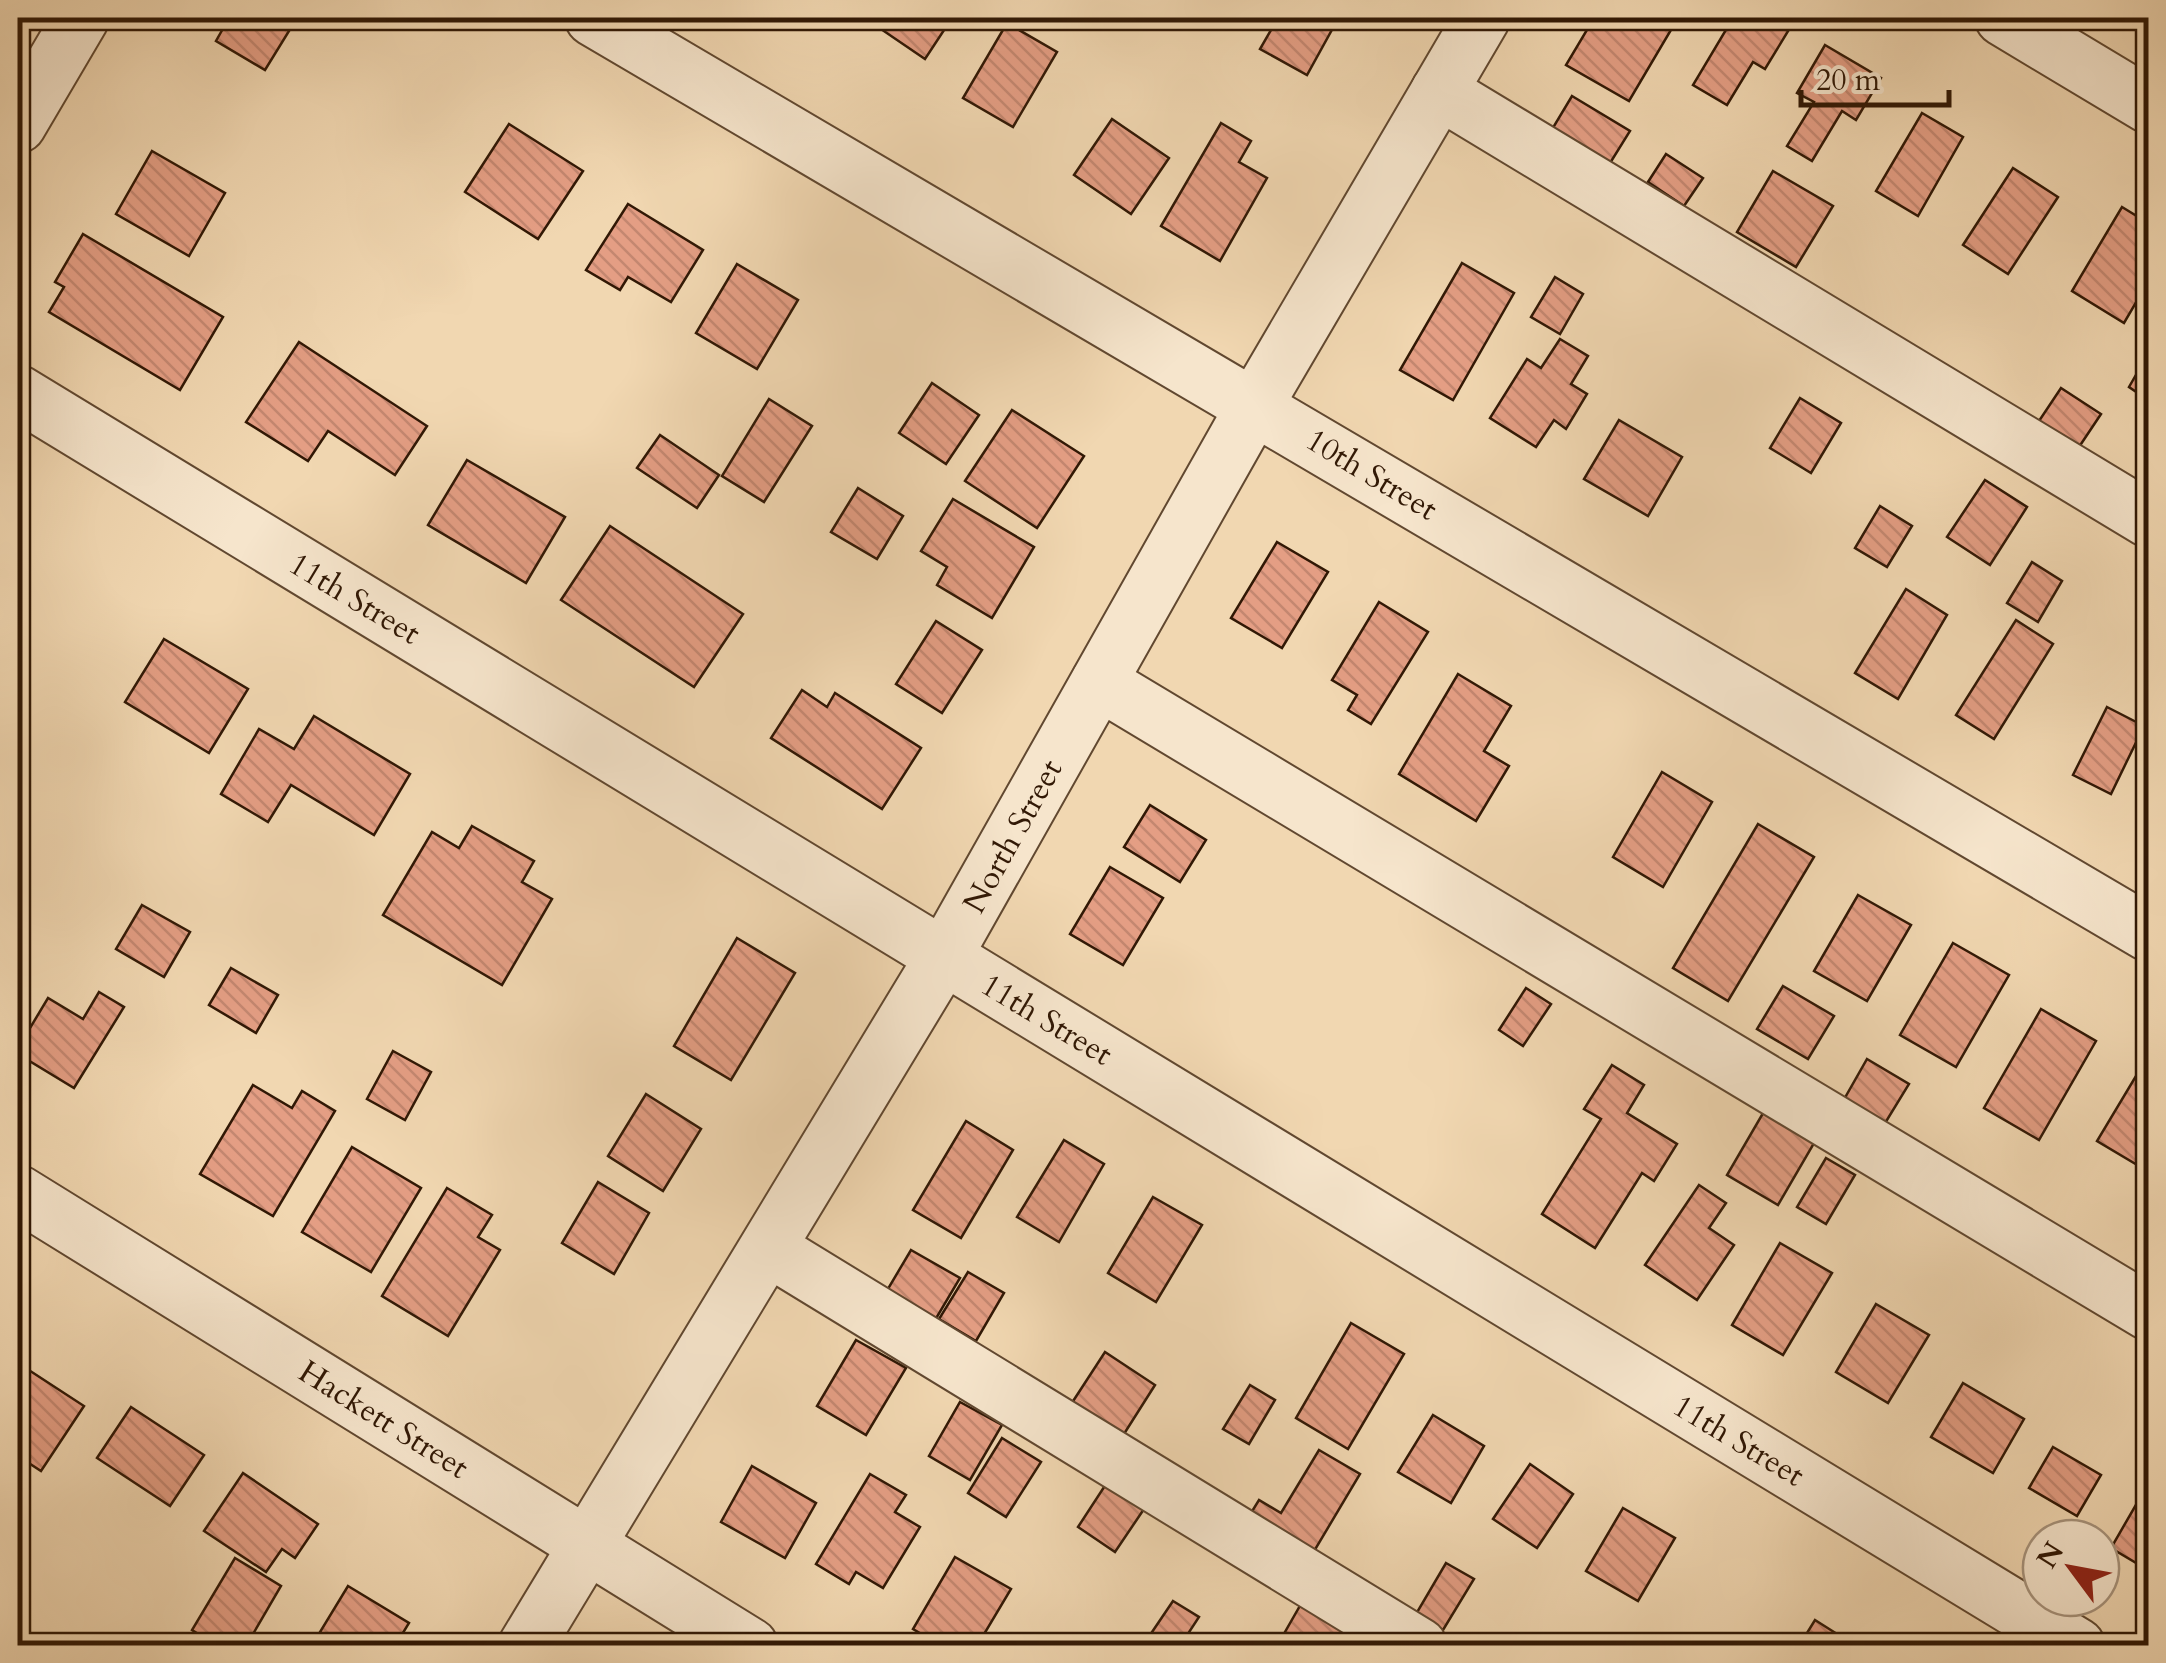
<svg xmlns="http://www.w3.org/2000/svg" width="2166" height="1663" font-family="Cardo,serif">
<defs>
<pattern id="building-back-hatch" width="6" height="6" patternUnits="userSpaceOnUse" patternTransform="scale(2.5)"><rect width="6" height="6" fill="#e49e84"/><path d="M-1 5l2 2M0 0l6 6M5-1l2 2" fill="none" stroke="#c48770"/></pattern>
</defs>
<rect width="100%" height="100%" fill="#f1d7b1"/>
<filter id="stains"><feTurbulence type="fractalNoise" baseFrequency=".002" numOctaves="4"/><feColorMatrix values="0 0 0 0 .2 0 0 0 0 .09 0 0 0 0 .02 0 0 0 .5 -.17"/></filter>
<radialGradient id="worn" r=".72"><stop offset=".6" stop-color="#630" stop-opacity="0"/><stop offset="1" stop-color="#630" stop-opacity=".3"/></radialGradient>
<!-- building -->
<g fill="url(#building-back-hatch)" stroke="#311805" stroke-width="2.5">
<path d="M 229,18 L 297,18 L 265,70 L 216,41 Z"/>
<path d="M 875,18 L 952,18 L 925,59 L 872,23 Z"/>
<path d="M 1278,18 L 1318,18 L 1334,26 L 1307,75 L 1260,49 Z"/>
<path d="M 1594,18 L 1678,18 L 1629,101 L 1566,65 Z"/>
<path d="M 1733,18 L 1796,18 L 1765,69 L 1753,62 L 1727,105 L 1693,85 Z"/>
<path d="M 1007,23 L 1057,52 L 1013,127 L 963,98 Z"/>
<path d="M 1825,45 L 1881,78 L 1856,120 L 1842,111 L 1812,161 L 1787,146 L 1814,102 L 1797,93 Z"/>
<path d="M 1572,96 L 1630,131 L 1602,176 L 1545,141 Z"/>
<path d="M 1922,113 L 1963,137 L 1918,216 L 1876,191 Z"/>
<path d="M 1112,119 L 1169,158 L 1131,214 L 1074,175 Z"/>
<path d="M 1221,123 L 1251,141 L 1239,162 L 1267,178 L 1220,261 L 1161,226 Z"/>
<path d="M 509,124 L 583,171 L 538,239 L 465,192 Z"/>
<path d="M 152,151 L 225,193 L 189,256 L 116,214 Z"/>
<path d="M 1666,154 L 1703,178 L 1684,206 L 1648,182 Z"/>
<path d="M 2013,168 L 2058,197 L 2008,274 L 1963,245 Z"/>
<path d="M 1773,171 L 1833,206 L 1796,267 L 1737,232 Z"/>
<path d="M 628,204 L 703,250 L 671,302 L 628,277 L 620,290 L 586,270 Z"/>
<path d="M 2122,207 L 2148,223 L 2148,282 L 2124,323 L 2072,291 Z"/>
<path d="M 83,234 L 223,317 L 180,390 L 49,312 L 64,287 L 55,282 Z"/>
<path d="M 1462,263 L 1514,293 L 1453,400 L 1400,370 Z"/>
<path d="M 737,264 L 798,300 L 757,369 L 696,333 Z"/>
<path d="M 1555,277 L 1583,294 L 1560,334 L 1531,317 Z"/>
<path d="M 1560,339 L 1588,356 L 1571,384 L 1587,394 L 1566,429 L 1554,420 L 1536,447 L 1490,418 L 1527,359 L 1541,368 Z"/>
<path d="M 299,342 L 427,426 L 395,475 L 328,431 L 308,461 L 246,422 Z"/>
<path d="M 2148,354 L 2148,400 L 2129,387 Z"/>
<path d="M 932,383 L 979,415 L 946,464 L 899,433 Z"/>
<path d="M 2061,388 L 2101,414 L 2069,462 L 2029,436 Z"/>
<path d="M 1800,398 L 1841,423 L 1811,473 L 1770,448 Z"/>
<path d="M 769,399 L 812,426 L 764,502 L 722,476 Z"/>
<path d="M 1012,410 L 1084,456 L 1037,528 L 965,481 Z"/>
<path d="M 1619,420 L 1682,457 L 1648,516 L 1584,479 Z"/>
<path d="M 660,435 L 719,475 L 697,508 L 637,468 Z"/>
<path d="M 467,460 L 565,517 L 526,583 L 428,525 Z"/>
<path d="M 1985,480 L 2027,507 L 1990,565 L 1947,537 Z"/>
<path d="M 858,488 L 903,516 L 877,559 L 831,532 Z"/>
<path d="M 953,499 L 1034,547 L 992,618 L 937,585 L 947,567 L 921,551 Z"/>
<path d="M 1880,506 L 1912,526 L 1887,567 L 1855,548 Z"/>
<path d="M 610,526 L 743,614 L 694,687 L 561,600 Z"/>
<path d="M 1277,542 L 1328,572 L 1282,648 L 1231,618 Z"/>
<path d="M 2032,562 L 2062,581 L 2038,622 L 2007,603 Z"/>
<path d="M 1906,589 L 1947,615 L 1898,699 L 1855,673 Z"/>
<path d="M 1379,602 L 1428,632 L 1371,724 L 1348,710 L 1357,695 L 1332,680 Z"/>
<path d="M 2016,620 L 2053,644 L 1994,739 L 1956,715 Z"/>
<path d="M 936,621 L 982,650 L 942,713 L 896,684 Z"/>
<path d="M 164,639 L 248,689 L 209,753 L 125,702 Z"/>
<path d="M 1458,674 L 1511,706 L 1484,751 L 1509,766 L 1476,821 L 1399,774 Z"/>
<path d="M 802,690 L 827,707 L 835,693 L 921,748 L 882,809 L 771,738 Z"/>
<path d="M 2107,707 L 2144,726 L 2111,794 L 2073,775 Z"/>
<path d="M 314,716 L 410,774 L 374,835 L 291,785 L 268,822 L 221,794 L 259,729 L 294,749 Z"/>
<path d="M 1662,772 L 1712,802 L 1663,887 L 1613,857 Z"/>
<path d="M 1150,805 L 1206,840 L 1180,882 L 1124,847 Z"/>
<path d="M 1758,824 L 1814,857 L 1728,1001 L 1673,968 Z"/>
<path d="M 472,826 L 534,861 L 522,882 L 552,899 L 502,985 L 383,915 L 432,832 L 459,848 Z"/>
<path d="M 1110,867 L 1163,898 L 1123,965 L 1070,934 Z"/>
<path d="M 1858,895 L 1911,925 L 1867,1001 L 1814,971 Z"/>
<path d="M 142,905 L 190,932 L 164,977 L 116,949 Z"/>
<path d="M 737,938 L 795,973 L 731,1080 L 674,1046 Z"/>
<path d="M 1953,943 L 2009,975 L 1956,1067 L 1900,1035 Z"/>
<path d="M 231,968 L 278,995 L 256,1033 L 209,1005 Z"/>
<path d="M 1783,986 L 1834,1016 L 1808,1059 L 1757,1029 Z"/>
<path d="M 1526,988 L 1551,1004 L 1523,1046 L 1499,1030 Z"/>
<path d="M 99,992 L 124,1007 L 74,1088 L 18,1054 L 18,1048 L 48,998 L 83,1019 Z"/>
<path d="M 2041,1009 L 2096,1041 L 2039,1140 L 1984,1108 Z"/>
<path d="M 393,1051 L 431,1072 L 405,1120 L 367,1099 Z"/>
<path d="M 1867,1059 L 1909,1084 L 1879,1133 L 1838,1110 Z"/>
<path d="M 1612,1065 L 1644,1085 L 1627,1113 L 1677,1144 L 1654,1181 L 1642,1173 L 1595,1248 L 1542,1214 L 1601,1119 L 1584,1109 Z"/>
<path d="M 2136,1076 L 2148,1083 L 2148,1161 L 2144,1169 L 2097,1141 Z"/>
<path d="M 253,1085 L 292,1108 L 302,1091 L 335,1111 L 273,1216 L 200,1174 Z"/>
<path d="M 646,1094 L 701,1129 L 663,1191 L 608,1156 Z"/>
<path d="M 1766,1108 L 1817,1138 L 1778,1205 L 1727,1175 Z"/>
<path d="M 966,1121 L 1013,1150 L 961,1238 L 913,1210 Z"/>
<path d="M 1064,1140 L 1104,1164 L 1059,1242 L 1017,1217 Z"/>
<path d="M 352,1147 L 421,1188 L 371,1272 L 302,1232 Z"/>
<path d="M 1826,1158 L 1855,1175 L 1826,1224 L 1797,1207 Z"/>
<path d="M 598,1182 L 649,1213 L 614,1274 L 562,1243 Z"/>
<path d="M 1699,1185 L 1726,1203 L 1709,1228 L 1734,1245 L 1697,1300 L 1645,1265 Z"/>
<path d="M 447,1188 L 492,1215 L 478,1237 L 500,1250 L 448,1336 L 382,1296 Z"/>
<path d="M 1153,1197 L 1202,1225 L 1156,1302 L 1108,1273 Z"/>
<path d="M 1780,1243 L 1832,1273 L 1783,1355 L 1732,1325 Z"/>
<path d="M 911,1250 L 960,1278 L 928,1332 L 879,1304 Z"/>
<path d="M 968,1272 L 1004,1293 L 976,1341 L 939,1319 Z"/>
<path d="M 1876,1304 L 1929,1335 L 1888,1403 L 1836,1372 Z"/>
<path d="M 1351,1323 L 1404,1354 L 1348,1449 L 1296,1418 Z"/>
<path d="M 856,1340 L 906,1368 L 866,1435 L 817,1406 Z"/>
<path d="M 1105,1352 L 1155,1385 L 1117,1445 L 1066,1412 Z"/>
<path d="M 18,1363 L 84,1406 L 41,1471 L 18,1456 Z"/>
<path d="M 1963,1383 L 2024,1419 L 1993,1473 L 1931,1437 Z"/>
<path d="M 1250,1385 L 1275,1400 L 1249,1444 L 1223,1429 Z"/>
<path d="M 960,1402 L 1002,1425 L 970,1480 L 929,1456 Z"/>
<path d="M 131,1407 L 204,1455 L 170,1506 L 97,1458 Z"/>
<path d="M 1433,1415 L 1484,1446 L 1451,1503 L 1398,1472 Z"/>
<path d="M 1002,1438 L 1041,1462 L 1006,1517 L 968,1493 Z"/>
<path d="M 2053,1447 L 2101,1475 L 2077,1516 L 2029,1488 Z"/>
<path d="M 1319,1450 L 1360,1474 L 1307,1563 L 1243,1526 L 1259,1500 L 1281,1513 Z"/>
<path d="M 1530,1464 L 1573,1494 L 1537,1548 L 1493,1519 Z"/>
<path d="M 752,1466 L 816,1503 L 785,1558 L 721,1522 Z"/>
<path d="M 243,1473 L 318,1524 L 295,1558 L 282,1549 L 266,1572 L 204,1531 Z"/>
<path d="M 870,1474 L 906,1495 L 895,1512 L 920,1527 L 883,1588 L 856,1572 L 849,1584 L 816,1564 Z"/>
<path d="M 1108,1481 L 1146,1506 L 1115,1552 L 1078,1527 Z"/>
<path d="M 2148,1484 L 2148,1570 L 2111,1548 Z"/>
<path d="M 1623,1508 L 1675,1538 L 1638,1601 L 1586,1571 Z"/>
<path d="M 955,1557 L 1011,1589 L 977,1646 L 942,1646 L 913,1629 Z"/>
<path d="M 235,1558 L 281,1586 L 246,1646 L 218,1646 L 192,1630 Z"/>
<path d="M 1446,1563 L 1474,1579 L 1443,1630 L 1416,1614 Z"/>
<path d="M 348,1586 L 409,1623 L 395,1646 L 332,1646 L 335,1641 L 320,1632 Z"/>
<path d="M 1173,1601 L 1199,1617 L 1180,1646 L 1159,1646 L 1148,1638 Z"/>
<path d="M 1301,1604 L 1369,1646 L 1277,1646 Z"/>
<path d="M 1815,1620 L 1856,1646 L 1799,1646 Z"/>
</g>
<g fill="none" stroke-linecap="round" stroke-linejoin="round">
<!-- minor casing -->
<g stroke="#614830" stroke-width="59">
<g id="minor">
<path d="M 593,18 L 2148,933"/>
<path d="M 2003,18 L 2148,105"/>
<path d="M 1439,91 L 2148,519"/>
<path d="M 18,125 L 81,18"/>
<path d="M 18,393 L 2077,1646"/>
<path d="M 1099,682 L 2148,1312"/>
<path d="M 18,1193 L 750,1646"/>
<path d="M 768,1248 L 1419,1646"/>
<path d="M 526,1646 L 944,956 L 1255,405 L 1482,18"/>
</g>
</g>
<!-- minor -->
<use href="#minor" stroke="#f6e5cc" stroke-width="55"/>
</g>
<g text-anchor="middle" stroke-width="10" stroke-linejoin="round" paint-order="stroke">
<!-- street labels -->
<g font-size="32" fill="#311805" stroke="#f6e5cc">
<text transform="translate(1372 474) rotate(31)" y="11">10th Street</text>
<text transform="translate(355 598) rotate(31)" y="11">11th Street</text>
<text transform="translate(1012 836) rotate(-61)" y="11">North Street</text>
<text transform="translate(1047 1019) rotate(31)" y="11">11th Street</text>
<text transform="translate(384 1419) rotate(32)" y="11">Hackett Street</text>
<text transform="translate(1739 1440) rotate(31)" y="11">11th Street</text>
</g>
</g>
<!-- margin -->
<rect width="2166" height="1663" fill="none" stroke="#f1d7b1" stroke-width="60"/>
<rect x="20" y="20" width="2126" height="1623" fill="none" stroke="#311805" stroke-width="5"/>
<rect x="30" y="30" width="2106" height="1603" fill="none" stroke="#311805" stroke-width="2.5"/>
<!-- north arrow -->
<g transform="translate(2071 1568) rotate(302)"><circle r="48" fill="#f6e5cc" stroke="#a7937c" stroke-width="2.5"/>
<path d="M0-8L18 38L0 25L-18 38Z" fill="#8f2418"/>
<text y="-15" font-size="28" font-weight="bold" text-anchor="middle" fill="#311805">N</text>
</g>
<!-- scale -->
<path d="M1801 90v15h148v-15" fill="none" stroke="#311805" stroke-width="5"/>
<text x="1816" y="90" font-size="30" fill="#311805" stroke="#f6e5cc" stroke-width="8" paint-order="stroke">20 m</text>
<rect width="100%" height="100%" filter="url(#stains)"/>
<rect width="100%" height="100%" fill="url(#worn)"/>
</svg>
